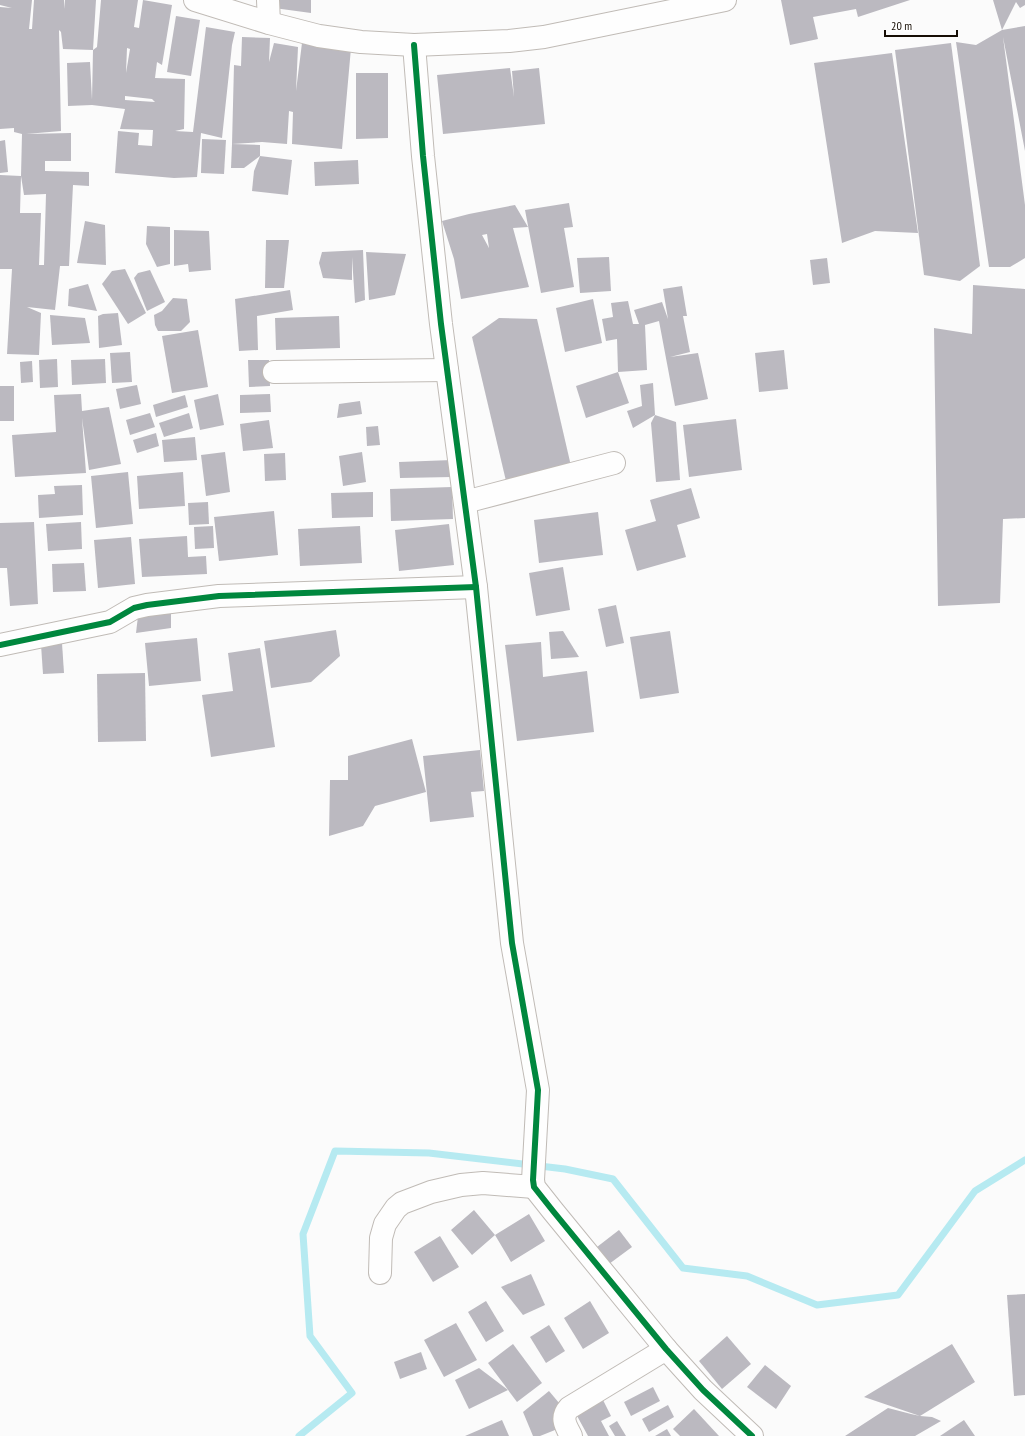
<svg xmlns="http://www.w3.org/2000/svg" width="1025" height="1436" font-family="'PT Sans Narrow',sans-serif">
<rect width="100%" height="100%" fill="#fbfbfb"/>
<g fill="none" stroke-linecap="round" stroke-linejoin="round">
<!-- stream -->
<path stroke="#b6eaf1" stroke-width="7" d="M 299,1436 L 352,1393 L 310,1336 L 303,1234 L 335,1151 L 429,1153 L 565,1169 L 613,1179 L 683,1268 L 747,1276 L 817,1305 L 898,1295 L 975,1191 L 1025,1160"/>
</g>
<!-- building -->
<g fill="#bbb9c0" fill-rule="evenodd">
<path d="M 0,0 L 32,0 L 29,29 L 32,29 L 34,0 L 64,0 L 64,9 L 65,0 L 96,0 L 93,50 L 63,49 L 61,32 L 59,30 L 61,131 L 26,134 L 71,133 L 71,161 L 45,161 L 45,171 L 89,172 L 89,186 L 73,185 L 69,266 L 60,266 L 55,310 L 27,307 L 41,313 L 39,355 L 7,354 L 12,269 L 0,269 L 0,175 L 21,176 L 20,213 L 41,213 L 39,265 L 44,265 L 46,194 L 24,195 L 21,176 L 22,134 L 14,132 L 14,128 L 0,129 L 0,39 L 10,39 L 0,39 L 0,7 L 12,8 L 0,5 Z"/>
<path d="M 101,0 L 138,0 L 134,27 L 139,28 L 143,0 L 172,5 L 162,65 L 157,62 L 155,78 L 185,79 L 184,129 L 175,131 L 193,132 L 206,27 L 235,32 L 232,45 L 222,138 L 201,133 L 197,177 L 174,178 L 115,173 L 118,131 L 139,133 L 138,145 L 152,146 L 153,130 L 120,129 L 125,109 L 92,105 L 68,106 L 67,63 L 90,62 L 92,100 L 93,50 L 97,47 ZM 127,48 L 130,49 L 126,73 ZM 125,96 L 152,99 L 155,102 L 125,100 Z"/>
<path d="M 275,0 L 311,0 L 311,13 L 274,8 Z"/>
<path d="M 781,0 L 910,0 L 858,17 L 856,9 L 813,17 L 818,39 L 790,45 Z"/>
<path d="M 993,0 L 1025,0 L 1025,5 L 1020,8 L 1016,2 L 1002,30 L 1025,26 L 1025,151 L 1003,37 L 1025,205 L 1025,258 L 1010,267 L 989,267 L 956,42 L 976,45 L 1002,30 Z"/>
<path d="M 176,16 L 200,20 L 191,76 L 167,72 Z"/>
<path d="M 242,37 L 270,38 L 269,62 L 274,43 L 298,47 L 296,91 L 302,43 L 351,48 L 342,149 L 292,144 L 293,112 L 289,111 L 287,144 L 262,142 L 232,144 L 234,65 L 241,66 Z"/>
<path d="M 951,43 L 980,266 L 960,281 L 924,275 L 895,50 Z"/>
<path d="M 892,53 L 918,233 L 875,231 L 842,243 L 814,63 Z"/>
<path d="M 510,68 L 514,97 L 512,71 L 539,68 L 545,124 L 443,134 L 437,75 Z"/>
<path d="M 356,73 L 388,73 L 388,138 L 356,139 Z"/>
<path d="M 202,139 L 226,140 L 224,174 L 201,173 Z"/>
<path d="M 5,140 L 8,172 L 0,173 L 0,141 Z"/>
<path d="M 232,144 L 260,145 L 260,156 L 244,168 L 231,168 Z"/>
<path d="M 260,156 L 292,160 L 288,195 L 252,191 L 254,171 Z"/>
<path d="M 358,160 L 359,184 L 315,186 L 314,162 Z"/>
<path d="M 569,203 L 573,227 L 564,228 L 574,287 L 541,293 L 525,210 Z"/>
<path d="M 515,205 L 528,227 L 513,228 L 529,287 L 461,299 L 454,259 L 442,221 L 469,214 ZM 487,234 L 489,248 L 482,235 Z"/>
<path d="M 85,221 L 105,225 L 106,265 L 77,263 Z"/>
<path d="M 147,226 L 170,227 L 170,264 L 157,267 L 146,244 Z"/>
<path d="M 174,230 L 209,231 L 211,270 L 189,272 L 188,264 L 174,266 Z"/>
<path d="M 266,240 L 289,240 L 284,288 L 265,288 Z"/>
<path d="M 363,250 L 365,300 L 355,303 L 352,257 L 352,280 L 323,278 L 319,263 L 322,252 Z"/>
<path d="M 366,252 L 406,254 L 395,295 L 369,300 Z"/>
<path d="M 609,257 L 611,291 L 580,293 L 577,258 Z"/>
<path d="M 827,258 L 830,283 L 813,285 L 810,260 Z"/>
<path d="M 125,269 L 146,313 L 128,324 L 102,284 L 112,271 Z"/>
<path d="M 150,270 L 165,302 L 147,311 L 134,278 L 138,273 Z"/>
<path d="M 88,284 L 97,311 L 68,306 L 69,289 Z"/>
<path d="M 973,285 L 1025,289 L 1025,518 L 1003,519 L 1000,603 L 938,606 L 934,328 L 972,334 Z"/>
<path d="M 682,286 L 687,316 L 683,316 L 690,352 L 670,357 L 698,353 L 708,399 L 675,406 L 659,321 L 645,325 L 647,370 L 618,372 L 629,403 L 586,418 L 576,386 L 618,372 L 617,339 L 606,341 L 602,319 L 613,317 L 611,303 L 628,301 L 633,324 L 639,324 L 634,310 L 662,302 L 668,319 L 663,289 Z"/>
<path d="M 290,290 L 293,310 L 257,316 L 258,350 L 239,351 L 235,299 Z"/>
<path d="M 173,298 L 187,299 L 190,322 L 181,331 L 158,331 L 155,325 L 154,315 L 162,311 Z"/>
<path d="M 593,299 L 602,343 L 565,352 L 556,308 Z"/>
<path d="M 118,313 L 122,345 L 99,348 L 98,316 L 103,314 Z"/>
<path d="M 50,315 L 85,318 L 90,343 L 52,345 Z"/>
<path d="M 339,316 L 340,348 L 276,350 L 275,318 Z"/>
<path d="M 499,318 L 537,319 L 571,466 L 506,481 L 472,337 Z"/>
<path d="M 198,330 L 208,387 L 172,393 L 162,336 Z"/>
<path d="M 784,350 L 788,389 L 759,392 L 755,353 Z"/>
<path d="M 130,352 L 132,382 L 112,383 L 110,353 Z"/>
<path d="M 57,359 L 58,387 L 40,388 L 39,360 Z"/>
<path d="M 105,359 L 106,383 L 72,385 L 71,360 Z"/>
<path d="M 248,360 L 269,360 L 270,386 L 249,387 Z"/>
<path d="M 32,361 L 33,382 L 21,383 L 20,362 Z"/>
<path d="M 653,383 L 655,415 L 676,422 L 680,480 L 656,482 L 651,423 L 655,415 L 633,428 L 627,411 L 642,406 L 640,385 Z"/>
<path d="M 137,385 L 141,404 L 120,409 L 116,389 Z"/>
<rect x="0" y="386" width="14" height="35"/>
<path d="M 81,394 L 82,411 L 109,407 L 121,464 L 89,470 L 82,418 L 86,473 L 15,477 L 12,435 L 56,432 L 54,395 Z"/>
<path d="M 218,394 L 224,425 L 200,430 L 194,400 Z"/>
<path d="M 270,394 L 271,412 L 240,413 L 240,395 Z"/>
<path d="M 185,395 L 188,407 L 156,417 L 153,405 Z"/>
<path d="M 360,401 L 362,414 L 337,418 L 339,404 Z"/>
<path d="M 150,413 L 155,427 L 130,435 L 126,420 Z"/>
<path d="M 189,413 L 193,428 L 164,437 L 159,423 Z"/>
<path d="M 736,419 L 742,470 L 689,477 L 683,425 Z"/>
<path d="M 269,420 L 273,448 L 243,451 L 240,424 Z"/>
<path d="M 378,426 L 380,445 L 367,446 L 366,427 Z"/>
<path d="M 156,433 L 159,446 L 137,453 L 133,440 Z"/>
<path d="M 195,437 L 197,460 L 164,462 L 162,440 Z"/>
<path d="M 225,452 L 230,492 L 206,496 L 201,455 Z"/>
<path d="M 362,452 L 366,482 L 343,486 L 339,456 Z"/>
<path d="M 285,453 L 286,480 L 265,481 L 264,454 Z"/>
<path d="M 452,460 L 452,477 L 400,478 L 399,462 Z"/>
<path d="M 128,472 L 133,524 L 96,528 L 91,476 Z"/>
<path d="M 183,472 L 185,506 L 139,509 L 137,476 Z"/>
<path d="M 82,485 L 83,515 L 39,518 L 38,495 L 55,494 L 54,486 Z"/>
<path d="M 452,487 L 453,519 L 391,521 L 390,489 Z"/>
<path d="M 691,488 L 700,518 L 677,525 L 686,557 L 637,571 L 625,530 L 656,521 L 650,500 Z"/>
<path d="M 373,492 L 373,517 L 332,518 L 331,493 Z"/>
<path d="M 208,502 L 209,524 L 189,525 L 188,503 Z"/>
<path d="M 274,511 L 278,555 L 219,561 L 214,517 Z"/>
<path d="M 598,512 L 603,555 L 539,563 L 534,520 Z"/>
<path d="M 34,522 L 38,604 L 10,606 L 7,568 L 0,568 L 0,523 Z"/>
<path d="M 81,522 L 82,549 L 48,551 L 46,524 Z"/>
<path d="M 449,524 L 454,565 L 399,571 L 395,530 Z"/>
<path d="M 213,526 L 214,548 L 195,549 L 194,527 Z"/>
<path d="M 360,526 L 362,563 L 300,566 L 298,529 Z"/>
<path d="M 187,536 L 188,557 L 206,556 L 207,574 L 142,577 L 139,539 Z"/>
<path d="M 131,537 L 135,584 L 98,588 L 94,540 Z"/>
<path d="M 84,563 L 86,591 L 53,592 L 52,564 Z"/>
<path d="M 563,567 L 570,610 L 536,616 L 529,573 Z"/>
<path d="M 616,605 L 624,643 L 606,647 L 598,609 Z"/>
<path d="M 171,613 L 171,628 L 136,633 L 138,616 Z"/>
<path d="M 336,630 L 340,656 L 311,682 L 271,688 L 264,641 Z"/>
<path d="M 563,631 L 579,657 L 551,659 L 549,632 Z"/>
<path d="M 670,631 L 679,693 L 640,699 L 630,637 Z"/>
<path d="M 197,638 L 201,681 L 149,686 L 145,643 Z"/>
<path d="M 541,642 L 543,677 L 587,671 L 594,732 L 517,741 L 505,645 Z"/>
<path d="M 62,643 L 64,673 L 43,674 L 41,645 Z"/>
<path d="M 260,648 L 275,747 L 211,757 L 202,695 L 233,691 L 228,653 Z"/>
<path d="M 145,673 L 146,741 L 98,742 L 97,674 Z"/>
<path d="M 412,739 L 426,792 L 375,806 L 363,826 L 329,836 L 330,780 L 348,780 L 348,756 Z"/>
<path d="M 480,750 L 484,791 L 471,792 L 474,817 L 430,822 L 423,756 Z"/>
<path d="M 474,1210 L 495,1235 L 529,1214 L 545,1241 L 511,1262 L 495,1235 L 472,1255 L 451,1230 Z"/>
<path d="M 619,1230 L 632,1247 L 609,1264 L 597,1247 Z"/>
<path d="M 440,1236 L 459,1267 L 433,1282 L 414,1252 Z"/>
<path d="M 531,1274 L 545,1305 L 523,1315 L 501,1287 Z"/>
<path d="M 1025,1294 L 1025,1395 L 1014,1396 L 1007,1295 Z"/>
<path d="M 486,1301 L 504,1331 L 486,1342 L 468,1312 Z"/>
<path d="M 590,1301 L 609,1333 L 583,1349 L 564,1318 Z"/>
<path d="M 456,1323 L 477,1360 L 444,1377 L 424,1340 Z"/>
<path d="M 549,1325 L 565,1351 L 546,1363 L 530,1337 Z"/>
<path d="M 727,1336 L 751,1364 L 722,1389 L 699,1361 Z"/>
<path d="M 513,1344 L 542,1383 L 517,1402 L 488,1363 Z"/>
<path d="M 952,1344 L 975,1382 L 920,1416 L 932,1417 L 941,1421 L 915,1436 L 845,1436 L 888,1408 L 911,1414 L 920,1416 L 864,1397 Z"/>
<path d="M 421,1352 L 427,1369 L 400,1379 L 394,1362 Z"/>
<path d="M 765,1365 L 791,1386 L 776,1409 L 747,1387 Z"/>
<path d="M 479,1368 L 508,1390 L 469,1409 L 455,1380 Z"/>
<path d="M 653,1387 L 660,1401 L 631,1416 L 624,1402 Z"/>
<path d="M 549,1391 L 575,1422 L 540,1436 L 533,1436 L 523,1412 Z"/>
<path d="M 603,1400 L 611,1416 L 601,1421 L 609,1436 L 588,1436 L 576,1414 Z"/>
<path d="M 668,1405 L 674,1417 L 649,1432 L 642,1419 Z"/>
<path d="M 694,1409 L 719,1436 L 680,1436 L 673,1429 Z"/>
<path d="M 502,1420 L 509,1436 L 465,1436 Z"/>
<path d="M 964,1420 L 975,1436 L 940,1436 Z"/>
<path d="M 617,1421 L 626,1436 L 615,1436 L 609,1426 Z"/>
<path d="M 667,1429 L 671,1436 L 655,1436 Z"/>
</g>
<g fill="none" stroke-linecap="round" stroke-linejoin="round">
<!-- minor casing -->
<g stroke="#c0bbb6" stroke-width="24">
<g id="minor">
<path d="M 268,0 L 269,23"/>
<path d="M 414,45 L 423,156 L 441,324 L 476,587 L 512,943 L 538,1090 L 533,1180 L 534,1187 L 553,1211 L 666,1349 L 703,1390 L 752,1436"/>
<path d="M 274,372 L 447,370"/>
<path d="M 465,502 L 614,463"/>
<path d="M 0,645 L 110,622 L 134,608 L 147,605 L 219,596 L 476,587"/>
<path d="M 380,1273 L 381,1238 L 385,1224 L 396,1208 L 402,1203 L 431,1192 L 461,1185 L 483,1183 L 534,1187"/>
<path d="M 571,1436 C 566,1426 560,1418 569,1408 L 666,1349"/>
</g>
</g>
<!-- secondary casing -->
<g stroke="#c0bbb6" stroke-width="24">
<path id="secondary" d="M 195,0 L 269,23 L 319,36 L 361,42 L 414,45 L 509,41 L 544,37 L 725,0"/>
</g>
<!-- minor -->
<use href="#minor" stroke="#fefefe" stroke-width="22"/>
<!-- secondary -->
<use href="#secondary" stroke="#fefefe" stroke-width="22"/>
<!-- cycleway casing -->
<g stroke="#fff" stroke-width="8">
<g id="cycleway">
<path d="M 414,45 L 423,156 L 441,324 L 476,587 L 512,943 L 538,1090 L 533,1180 L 534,1187 L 553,1211 L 666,1349 L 703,1390 L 752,1436"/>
<path d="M 0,645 L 110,622 L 134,608 L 147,605 L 219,596 L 476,587"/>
</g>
</g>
<!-- cycleway -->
<use href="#cycleway" stroke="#00873e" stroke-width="6"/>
</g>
<!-- scale -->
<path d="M885 30v6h72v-6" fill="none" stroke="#160d04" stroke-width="2"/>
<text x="891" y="30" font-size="12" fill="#160d04" stroke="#ffffff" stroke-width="3" paint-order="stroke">20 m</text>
</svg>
